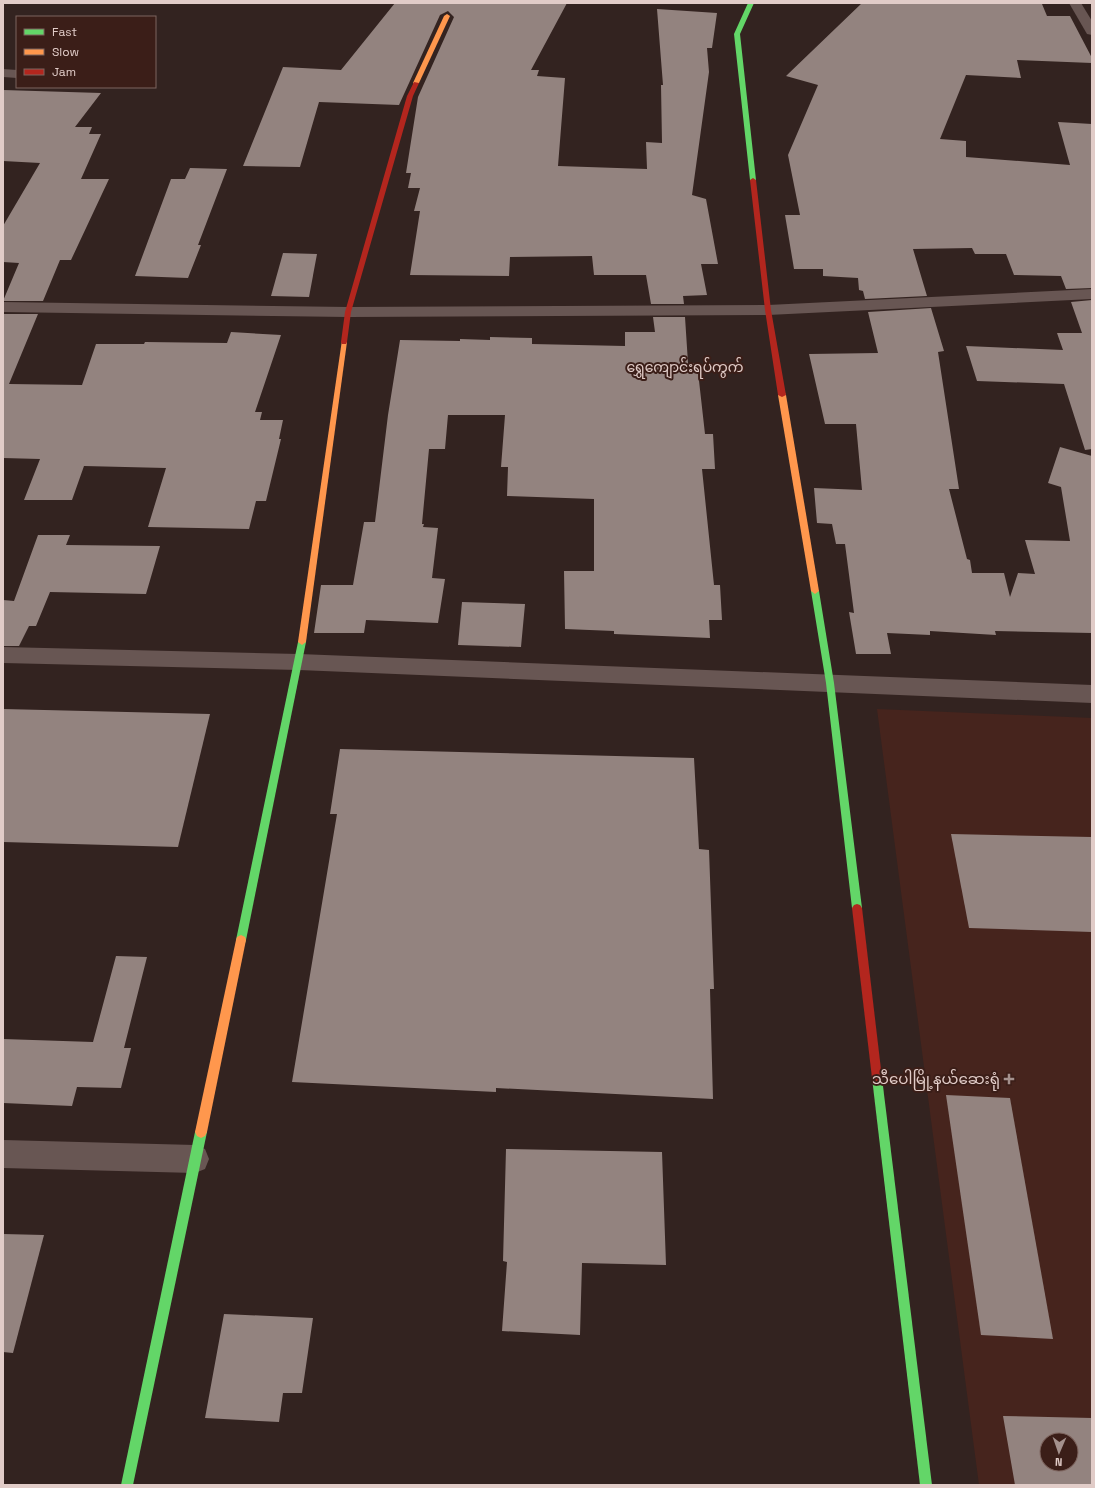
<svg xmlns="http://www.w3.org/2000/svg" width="1095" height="1488" font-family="'Space Grotesk','Noto Sans Myanmar',sans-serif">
<rect width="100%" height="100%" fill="#332320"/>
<!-- built -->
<path fill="#46241d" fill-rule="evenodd" d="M 877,709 L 1092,718 L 1092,1485 L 979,1485 ZM 1047,1440 L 1071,1440 L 1071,1464 L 1047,1464 Z"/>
<!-- building -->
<g fill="#93837f" fill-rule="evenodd">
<path d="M 395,3 L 567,3 L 531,70 L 539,70 L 537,76 L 565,78 L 558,166 L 647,169 L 646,142 L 662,143 L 661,85 L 663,85 L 657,9 L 717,13 L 712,48 L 707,48 L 709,72 L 692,195 L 706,199 L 718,264 L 701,264 L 707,295 L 683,296 L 684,304 L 651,304 L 646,275 L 594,275 L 592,256 L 510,257 L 509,276 L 410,275 L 420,211 L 414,211 L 420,188 L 408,188 L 411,173 L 406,173 L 418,97 L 454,17 L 448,11 L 440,15 L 399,105 L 319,102 L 300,167 L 243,166 L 283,67 L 341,70 Z"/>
<path d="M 862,3 L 1042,4 L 1047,16 L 1070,16 L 1092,58 L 1092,63 L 1017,60 L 1021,78 L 966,75 L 940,139 L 966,141 L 966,157 L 1070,165 L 1058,122 L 1092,124 L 1092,288 L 1066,289 L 1061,276 L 1014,275 L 1006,254 L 975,254 L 972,248 L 913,249 L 927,296 L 865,299 L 863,291 L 859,290 L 858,278 L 823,276 L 823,269 L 794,269 L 785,215 L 800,215 L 788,155 L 818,85 L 786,76 Z"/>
<path d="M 3,90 L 101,93 L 75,127 L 92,127 L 89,134 L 101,134 L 81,179 L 109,179 L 71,260 L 60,260 L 43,301 L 3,301 L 19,263 L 3,262 L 3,226 L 40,163 L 3,161 Z"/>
<path d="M 190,168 L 227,169 L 198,245 L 201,245 L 188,278 L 135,276 L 171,179 L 185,179 Z"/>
<path d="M 283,253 L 317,254 L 309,297 L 271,296 Z"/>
<path d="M 1092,300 L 1092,449 L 1085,450 L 1064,384 L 977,381 L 966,346 L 1063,350 L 1057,333 L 1082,333 L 1071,302 Z"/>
<path d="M 931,308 L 944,351 L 938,352 L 959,489 L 949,489 L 967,559 L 970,560 L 972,573 L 1004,573 L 1010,597 L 1018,573 L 1035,574 L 1025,540 L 1070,541 L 1061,487 L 1048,483 L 1060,447 L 1092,456 L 1092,633 L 995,631 L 996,635 L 930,631 L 930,635 L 887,633 L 891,654 L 856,654 L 849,612 L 854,613 L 845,544 L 836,544 L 832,524 L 817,523 L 814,488 L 862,490 L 856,424 L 825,424 L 809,354 L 878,353 L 868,312 Z"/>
<path d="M 3,314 L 38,314 L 9,384 L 82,385 L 96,344 L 144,344 L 145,342 L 227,343 L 231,332 L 281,335 L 255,412 L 262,412 L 260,420 L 283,420 L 279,439 L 281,439 L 266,501 L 256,501 L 249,529 L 148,527 L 166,468 L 84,466 L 72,500 L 24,500 L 40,459 L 3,458 Z"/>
<path d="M 653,317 L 685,317 L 688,363 L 697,363 L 705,434 L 713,434 L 715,469 L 702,469 L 714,585 L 720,585 L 722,620 L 709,620 L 710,638 L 614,634 L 614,631 L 565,629 L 564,571 L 594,571 L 594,499 L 507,496 L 508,467 L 501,467 L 505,415 L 448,415 L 445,449 L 429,449 L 422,524 L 424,524 L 423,527 L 438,528 L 432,578 L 445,579 L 438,623 L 366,620 L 364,633 L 314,633 L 321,585 L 353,585 L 364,522 L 375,522 L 388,415 L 400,340 L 460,341 L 460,339 L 490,340 L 490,337 L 532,338 L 532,344 L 625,346 L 625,332 L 655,332 Z"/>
<path d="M 38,535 L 70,535 L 66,545 L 160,546 L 146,594 L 50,592 L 36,626 L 29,626 L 19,646 L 3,646 L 3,600 L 14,601 Z"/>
<path d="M 462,602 L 525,604 L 521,647 L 458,645 Z"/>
<path d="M 3,709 L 210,714 L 178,847 L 3,842 Z"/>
<path d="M 340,749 L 694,758 L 699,849 L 709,850 L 714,989 L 710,989 L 713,1099 L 496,1088 L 496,1092 L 292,1082 L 337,814 L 330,814 Z"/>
<path d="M 951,834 L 1092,837 L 1092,932 L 969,928 Z"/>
<path d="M 116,956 L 147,957 L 124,1048 L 131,1048 L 121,1088 L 77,1087 L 72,1106 L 3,1103 L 3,1039 L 93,1042 Z"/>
<path d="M 946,1095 L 1010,1098 L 1053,1339 L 981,1335 Z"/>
<path d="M 506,1149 L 662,1152 L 666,1265 L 582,1263 L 580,1335 L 502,1331 L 507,1262 L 503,1261 Z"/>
<path d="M 3,1234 L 44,1235 L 13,1353 L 3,1352 Z"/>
<path d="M 224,1314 L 313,1318 L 302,1393 L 283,1393 L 279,1422 L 205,1418 Z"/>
<path d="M 1003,1416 L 1092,1418 L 1092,1485 L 1015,1485 ZM 1047,1440 L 1071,1440 L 1071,1464 L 1047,1464 Z"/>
</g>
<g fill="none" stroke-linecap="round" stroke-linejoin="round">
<!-- street -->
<g fill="#685653" fill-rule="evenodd">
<path d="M 1069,3 L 1081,3 L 1092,21 L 1092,35 L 1087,34 Z"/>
<path d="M 3,69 L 17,70 L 17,78 L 3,77 Z"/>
<path d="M 1092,289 L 1092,299 L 768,315 L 348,317 L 3,312 L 3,302 L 348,307 L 768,305 Z"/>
<path d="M 3,647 L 299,654 L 1092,685 L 1092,703 L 299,670 L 3,663 Z"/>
<path d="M 3,1140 L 195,1145 L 205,1149 L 209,1159 L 205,1169 L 195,1173 L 3,1168 Z"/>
</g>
<!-- fast -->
<g fill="#63d668" fill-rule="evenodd">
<path d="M 748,3 L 754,3 L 740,34 L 756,180 L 753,182 L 750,180 L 734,34 Z"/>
<path d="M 815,588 L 819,591 L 834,683 L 862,908 L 860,911 L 857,912 L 854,911 L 852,908 L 826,683 L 811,591 Z"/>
<path d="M 302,639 L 306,642 L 246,940 L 245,943 L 241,945 L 237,943 L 236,940 L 298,642 Z"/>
<path d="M 877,1073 L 881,1074 L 882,1078 L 932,1485 L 920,1485 L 872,1078 L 873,1074 Z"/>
<path d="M 201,1126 L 205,1128 L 207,1132 L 133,1485 L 121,1485 L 195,1132 L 197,1128 Z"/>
</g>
<!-- slow -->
<g fill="#ff974d" fill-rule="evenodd">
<path d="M 447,14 L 450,16 L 419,83 L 414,84 L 413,83 L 444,16 Z"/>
<path d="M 342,340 L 346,340 L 347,342 L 306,642 L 302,645 L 298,642 Z"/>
<path d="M 779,393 L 785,393 L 786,395 L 819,591 L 815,594 L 811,591 L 778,395 Z"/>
<path d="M 241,935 L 245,937 L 246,940 L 207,1132 L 205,1136 L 201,1138 L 197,1136 L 195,1132 L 236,940 L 237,937 Z"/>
</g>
<!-- jam -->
<g fill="#b3261e" fill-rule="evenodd">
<path d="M 414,82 L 419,83 L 413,96 L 351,312 L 347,342 L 346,344 L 342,344 L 341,342 L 345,312 L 407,96 Z"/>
<path d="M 753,178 L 756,180 L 771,310 L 786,395 L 782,397 L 778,395 L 765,310 L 750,180 Z"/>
<path d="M 857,904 L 860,905 L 862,908 L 882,1078 L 881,1082 L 877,1083 L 873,1082 L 872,1078 L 852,908 L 854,905 Z"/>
</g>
</g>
<!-- markers -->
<path fill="#a4918d" stroke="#3b1e18" stroke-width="1.5" d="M1007 1073h4v4h4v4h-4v4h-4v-4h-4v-4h4z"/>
<g text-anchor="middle" stroke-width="4" stroke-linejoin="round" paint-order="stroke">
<!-- far-quarter labels -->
<g font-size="14" fill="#e1ccc8" stroke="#3b1e18">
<text x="685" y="372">ရွှေကျောင်းရပ်ကွက်</text>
</g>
<!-- poi labels -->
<g font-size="15" fill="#e1ccc8" stroke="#3b1e18" text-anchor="end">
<text x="1000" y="1084">သီပေါမြို့နယ်ဆေးရုံ</text>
</g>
</g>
<!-- border -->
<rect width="1095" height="1488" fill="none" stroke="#e1ccc8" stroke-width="8"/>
<!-- legend -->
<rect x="16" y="16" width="140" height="72" fill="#3b1e18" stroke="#7d645e"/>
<rect x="24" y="29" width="20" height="6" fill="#63d668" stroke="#7d645e"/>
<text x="52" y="36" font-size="12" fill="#e1ccc8">Fast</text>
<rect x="24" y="49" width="20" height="6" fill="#ff974d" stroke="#7d645e"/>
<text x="52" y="56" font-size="12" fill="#e1ccc8">Slow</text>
<rect x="24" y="69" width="20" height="6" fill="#b3261e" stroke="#7d645e"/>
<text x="52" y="76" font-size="12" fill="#e1ccc8">Jam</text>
<!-- north arrow -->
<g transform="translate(1059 1452) rotate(182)"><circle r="19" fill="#3b1e18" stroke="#7d645e"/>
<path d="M0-3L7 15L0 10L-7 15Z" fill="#a4918d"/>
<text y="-6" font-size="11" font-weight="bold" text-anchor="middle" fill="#e1ccc8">N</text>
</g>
</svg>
